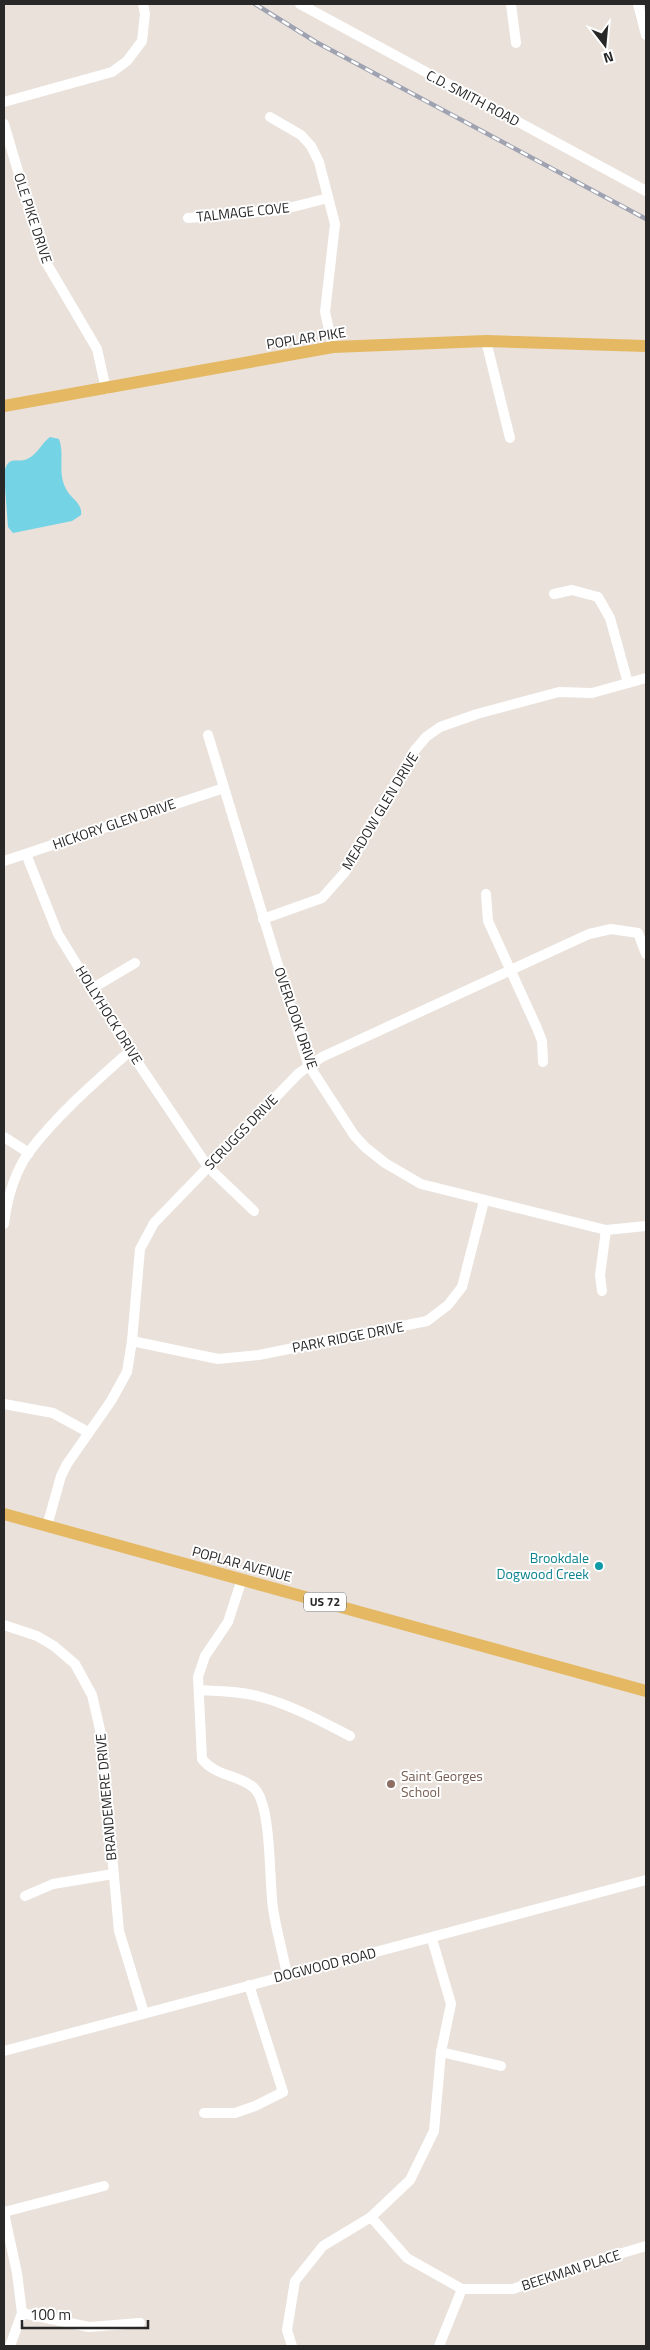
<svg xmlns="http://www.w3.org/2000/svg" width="650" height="2350" font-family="'Titillium Web',sans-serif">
<rect width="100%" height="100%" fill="#e9e1da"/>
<!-- water -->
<path fill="#74d3e4" d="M 50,437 L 59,439 C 65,455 57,472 66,489 C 70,498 83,503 81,515 L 72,521 L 13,533 L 8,527 L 4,473 C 9,453 17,465 29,458 C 37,454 43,442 50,437 Z"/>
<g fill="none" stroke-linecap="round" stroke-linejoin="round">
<!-- minor -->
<g stroke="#fff" stroke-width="10">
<path d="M 300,4 L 646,191"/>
<path d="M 511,4 L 516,43"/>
<path d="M 638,4 L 646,35"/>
<path d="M 4,102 L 112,72 L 127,61 L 142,41 L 145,14 L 143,4"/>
<path d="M 270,117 L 301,135 L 311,146 L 319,162 L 335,224 L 325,312 L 333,347"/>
<path d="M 4,124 L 44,259 L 97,349 L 106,389"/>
<path d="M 188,218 L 281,210 L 328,198"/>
<path d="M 486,341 L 510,438"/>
<path d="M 554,594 L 572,590 L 598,597 L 610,618 L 628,683"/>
<path d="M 208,735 L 308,1064 L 354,1135 L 365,1147 L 385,1163 L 421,1184 L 606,1230 L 646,1226"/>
<path d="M 26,854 L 58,934 L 130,1051 L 208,1167 L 254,1211"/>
<path d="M 4,861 L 224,788"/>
<path d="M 486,894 L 488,921 L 537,1028 L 542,1041 L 543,1062"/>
<path d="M 263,919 L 322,898 L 345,872 L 415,750 L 426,737 L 440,727 L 477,714 L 559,692 L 592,693 L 646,678"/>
<path d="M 93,988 L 135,963"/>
<path d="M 4,1137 L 29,1153"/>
<path d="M 4,1224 C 7,1199 15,1172 29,1152 C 57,1115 95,1082 130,1051"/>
<path d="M 602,1291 L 600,1275 L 606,1230"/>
<path d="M 132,1341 L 218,1359 L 259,1355 L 427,1321 L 448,1305 L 462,1287 L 484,1201"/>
<path d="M 4,1404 L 53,1413 L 88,1432"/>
<path d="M 47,1526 L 61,1476 L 67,1464 L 111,1401 L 127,1372 L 132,1341 L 140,1249 L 154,1223 L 299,1073 L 322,1057 L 589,934 L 611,929 L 638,933 L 646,954"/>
<path d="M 242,1579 L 228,1622 L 205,1656 L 198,1677 L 202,1759 C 216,1777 239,1774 254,1788 C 272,1804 269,1883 273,1908 C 276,1930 283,1953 287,1975"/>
<path d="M 4,1625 L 37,1636 L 54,1646 L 75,1664 L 92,1695 L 101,1734 L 119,1931 L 144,2013"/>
<path d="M 199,1690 C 219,1691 240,1691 261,1697 C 291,1705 321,1721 350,1736"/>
<path d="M 25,1896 L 53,1884 L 113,1874"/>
<path d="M 4,2051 L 646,1880"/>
<path d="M 441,2052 L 501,2066"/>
<path d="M 204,2113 L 235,2113 L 255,2106 L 283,2092 L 249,1985"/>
<path d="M 4,2212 L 104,2186"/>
<path d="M 4,2213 L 17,2273 L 22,2313 L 10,2346"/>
<path d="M 371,2217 L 407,2258 L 462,2289 L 513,2289 L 572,2268 L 646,2246"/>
<path d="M 22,2313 L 89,2327 L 140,2323"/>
<path d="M 292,2346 L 287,2330 L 295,2281 L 323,2246 L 371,2217 L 410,2180 L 434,2131 L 441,2052 L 451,2004 L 432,1939"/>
<path d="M 439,2346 L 462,2289"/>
</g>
<!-- major -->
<g stroke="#e5b963" stroke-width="12">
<path d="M 4,406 L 333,347 L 486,341 L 646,346"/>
<path d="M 4,1514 L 646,1691"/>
</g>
<!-- rail casing -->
<g stroke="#9ea2b1" stroke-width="4.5">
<path id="rail" d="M 255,4 L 316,42 L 646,219"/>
</g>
<!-- rail -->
<use href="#rail" stroke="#fff" stroke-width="2.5" stroke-dasharray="8" stroke-linecap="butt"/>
</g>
<!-- markers -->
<circle fill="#0f9aa8" stroke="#fff" stroke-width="2" cx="599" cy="1566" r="5"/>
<circle fill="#8d6e63" stroke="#fff" stroke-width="2" cx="391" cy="1784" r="5"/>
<g text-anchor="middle" stroke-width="4" stroke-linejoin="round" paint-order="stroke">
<!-- shield labels -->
<rect fill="#fff" stroke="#686868" stroke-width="1" x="304" y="1592.5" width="42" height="19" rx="4"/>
<g font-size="12" font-weight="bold" fill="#282828">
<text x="325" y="1606">US 72</text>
</g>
<!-- street labels -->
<g font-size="14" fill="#282828" stroke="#fff">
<text transform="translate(473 98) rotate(28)" y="5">C.D. SMITH ROAD</text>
<text transform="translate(243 212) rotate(-6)" y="5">TALMAGE COVE</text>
<text transform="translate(33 218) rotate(72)" y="5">OLE PIKE DRIVE</text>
<text transform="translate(306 338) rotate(-9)" y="5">POPLAR PIKE</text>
<text transform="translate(380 811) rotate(-59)" y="5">MEADOW GLEN DRIVE</text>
<text transform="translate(114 824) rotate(-19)" y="5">HICKORY GLEN DRIVE</text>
<text transform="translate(109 1015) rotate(58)" y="5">HOLLYHOCK DRIVE</text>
<text transform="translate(296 1018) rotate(71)" y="5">OVERLOOK DRIVE</text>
<text transform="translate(241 1132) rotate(-46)" y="5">SCRUGGS DRIVE</text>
<text transform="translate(348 1337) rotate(-11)" y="5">PARK RIDGE DRIVE</text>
<text transform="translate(242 1564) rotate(15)" y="5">POPLAR AVENUE</text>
<text transform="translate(106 1797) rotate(-95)" y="5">BRANDEMERE DRIVE</text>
<text transform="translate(325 1965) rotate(-14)" y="5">DOGWOOD ROAD</text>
<text transform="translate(571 2270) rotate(-18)" y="5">BEEKMAN PLACE</text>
</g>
<!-- culture labels -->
<g font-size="14" fill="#0d838f" stroke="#fff" text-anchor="end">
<text x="589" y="1563">Brookdale<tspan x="589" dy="16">Dogwood Creek</tspan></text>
</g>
<!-- education labels -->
<g font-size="14" fill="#785e54" stroke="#fff" text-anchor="start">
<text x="401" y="1781">Saint Georges<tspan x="401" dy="16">School</tspan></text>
</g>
</g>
<!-- border -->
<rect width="650" height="2350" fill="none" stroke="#282828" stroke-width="10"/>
<!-- north arrow -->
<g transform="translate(605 45) rotate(164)" stroke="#ffffff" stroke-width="4" paint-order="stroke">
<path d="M0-4L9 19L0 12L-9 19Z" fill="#282828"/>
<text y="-8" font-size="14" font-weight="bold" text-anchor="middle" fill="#282828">N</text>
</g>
<!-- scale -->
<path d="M22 2320v8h126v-8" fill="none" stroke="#282828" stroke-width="2.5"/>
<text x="30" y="2320" font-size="15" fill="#282828" stroke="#ffffff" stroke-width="4" paint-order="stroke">100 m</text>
</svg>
